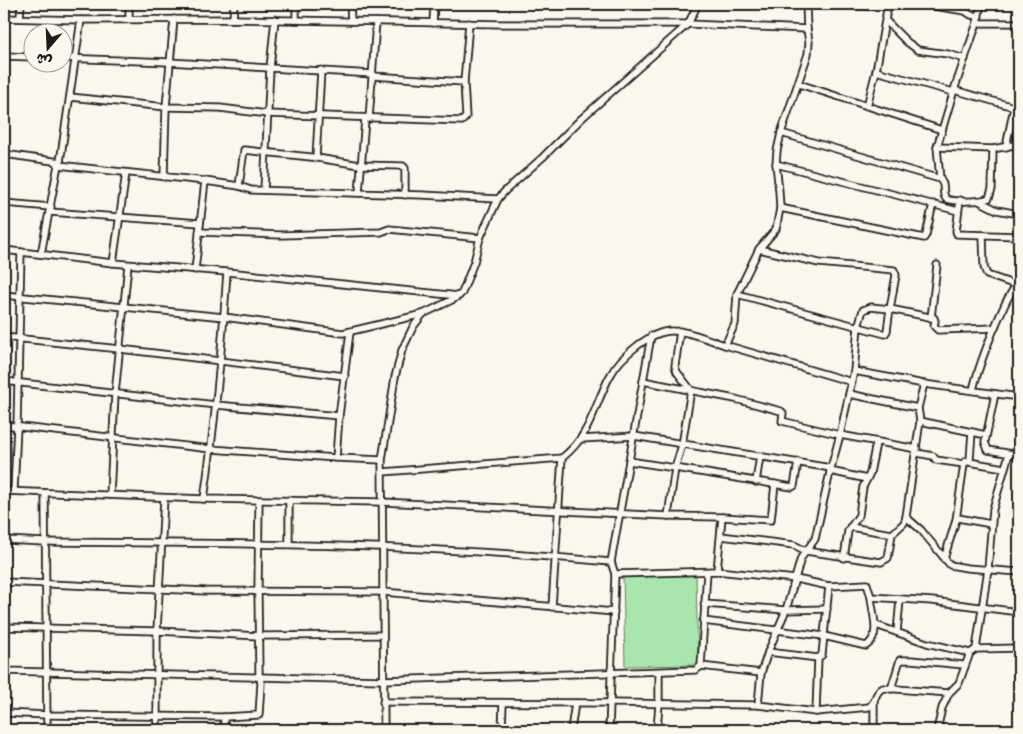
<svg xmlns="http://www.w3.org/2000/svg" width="1023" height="734" font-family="'Gochi Hand','Playpen Sans Arabic',sans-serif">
<rect width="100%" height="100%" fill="#fbf7ec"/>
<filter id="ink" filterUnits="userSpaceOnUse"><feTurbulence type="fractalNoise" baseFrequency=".02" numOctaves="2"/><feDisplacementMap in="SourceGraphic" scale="10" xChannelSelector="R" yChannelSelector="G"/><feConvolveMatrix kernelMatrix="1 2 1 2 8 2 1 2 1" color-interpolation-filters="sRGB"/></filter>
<g filter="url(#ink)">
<!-- green -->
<path fill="#a8e6ad" stroke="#628164" d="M 696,575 L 698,665 L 625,666 L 623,576 Z"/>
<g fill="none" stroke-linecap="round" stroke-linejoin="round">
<!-- street casing -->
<g stroke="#1c1c1c" stroke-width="9">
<g id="street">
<path d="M 350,4 L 351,21"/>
<path d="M 818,4 L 869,6 L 875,4"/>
<path d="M 888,4 L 876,71 L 953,92"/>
<path d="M 921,4 L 965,11 L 971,15 L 979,16"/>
<path d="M 981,4 L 977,23 L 954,90 L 937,147 L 940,179 L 943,184 L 944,195 L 946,199 C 955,202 980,202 989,198 L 992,189 L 993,149 L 1019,144"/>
<path d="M 4,18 L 81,20 L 233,19 L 501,24 L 688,24 L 807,29"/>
<path d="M 20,18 L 21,4"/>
<path d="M 129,19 L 129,4"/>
<path d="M 233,19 L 234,4"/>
<path d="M 296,20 L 296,4"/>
<path d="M 886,21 L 907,42 L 918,50 L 948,54 L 965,59"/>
<path d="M 433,23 L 434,4"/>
<path d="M 977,23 L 1019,23"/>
<path d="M 4,56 L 32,57"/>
<path d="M 62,58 L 169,62 L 373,74"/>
<path d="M 373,76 L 464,82"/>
<path d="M 799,84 L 942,130"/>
<path d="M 954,90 L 1014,107 L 1006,147"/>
<path d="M 70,97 L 166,107 L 220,108 L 267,114 L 462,121 L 466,117 L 464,82 L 469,23"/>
<path d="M 867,106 L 876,71"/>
<path d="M 369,119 L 376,22"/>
<path d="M 781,133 L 940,179"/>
<path d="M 937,147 L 993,149"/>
<path d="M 4,154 L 60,162"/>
<path d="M 316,158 L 321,70"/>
<path d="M 776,164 L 958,211"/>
<path d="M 58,165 L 205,181 L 239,186 L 251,190 L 422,195 L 498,199"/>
<path d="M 164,177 L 166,107 L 174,19"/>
<path d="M 239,186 L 244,150 L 311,157 L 360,165 L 403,166 L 405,168 L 405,195"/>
<path d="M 264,190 L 270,68 L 275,19"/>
<path d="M 359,193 L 365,119"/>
<path d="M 960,200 L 956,231 L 957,234 L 1019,236"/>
<path d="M 979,201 L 997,210 L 1019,214"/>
<path d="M 4,203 L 51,207"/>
<path d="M 780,208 L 924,238 L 926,235 L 933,204"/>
<path d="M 50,212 L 200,223"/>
<path d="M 199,232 L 281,235 L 381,232 L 389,229 L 480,238"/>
<path d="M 983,235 L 984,267 L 987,275 L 1016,285"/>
<path d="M 4,250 L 113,263 L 227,272 L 459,296"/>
<path d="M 41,254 L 58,165 L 60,162 L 81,20"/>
<path d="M 113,263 L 126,173"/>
<path d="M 195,270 L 205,181"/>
<path d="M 737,294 L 885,334 L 887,331 L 890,309 L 934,318 L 935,321 L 934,326 L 938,330 L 995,328"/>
<path d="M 4,295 L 224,317 L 343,333 L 423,314"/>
<path d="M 931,318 L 937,265"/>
<path d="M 4,337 L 120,349 L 345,376"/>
<path d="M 725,345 L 852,382"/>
<path d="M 854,371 L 924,384 L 1019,397"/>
<path d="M 4,381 L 216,405 L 339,416"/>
<path d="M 643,381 L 735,399 L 781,411 L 783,413 L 782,421 L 840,435 L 917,449"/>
<path d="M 973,390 C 980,360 993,330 1006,302 C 1010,294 1016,286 1019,278"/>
<path d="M 849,394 L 918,408"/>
<path d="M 995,394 L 985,442 L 988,450 L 1019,455"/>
<path d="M 920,421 L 986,435"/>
<path d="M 4,425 L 211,449 L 336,458 L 382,460"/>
<path d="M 581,439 L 634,436 L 831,468"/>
<path d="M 917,453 L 933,456 L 936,460 L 964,464"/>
<path d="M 336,458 L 339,416 L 350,332"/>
<path d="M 629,461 L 651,336"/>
<path d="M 969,462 L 1004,468"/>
<path d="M 830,471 L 867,479"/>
<path d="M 383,472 L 562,458"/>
<path d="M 756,482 L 760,456"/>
<path d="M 4,491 L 204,499 L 382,502 L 668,516 L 722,517 L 771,520 L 775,484"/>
<path d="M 14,491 L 17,426 L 21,252"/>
<path d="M 45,493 L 47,730"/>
<path d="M 110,495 L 115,394 L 128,265"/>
<path d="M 204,499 C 215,423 222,348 227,272"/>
<path d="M 289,500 L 289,544"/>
<path d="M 668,516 L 675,468 L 792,487 L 794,486 L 798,462"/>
<path d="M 906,517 L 921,530 L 950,565 L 967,568 L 1019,572"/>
<path d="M 956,520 L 964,464 L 966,461 L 969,462 L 970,459 L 972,432"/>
<path d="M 850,527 L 892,534"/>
<path d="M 721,536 L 794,545 L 806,551 L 881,562 L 888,558 L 892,534 L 904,523 L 906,517 L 920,421 L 918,408 L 924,384"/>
<path d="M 4,540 L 45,542 C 234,543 422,544 611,562"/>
<path d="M 844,558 L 848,531 L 859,515 L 863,487 L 870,473 L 876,443"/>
<path d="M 944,559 L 956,520 L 958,518 L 991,524"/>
<path d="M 717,571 L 722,517"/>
<path d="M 615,574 L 717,571 L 796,579 L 829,586 L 822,655 L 818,658 L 816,712"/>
<path d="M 4,582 L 206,591 L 383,592 L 614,612"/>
<path d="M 829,586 L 867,584 L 871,597 L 932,601 L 1019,612"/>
<path d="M 704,604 L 786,610 L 827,609"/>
<path d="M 552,607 L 562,458 C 592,434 593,407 610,376 C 620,357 651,330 673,331 C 690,331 709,340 725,345 L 735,324 L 737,294 L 759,249 L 776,229 L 780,208 L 779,191 L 776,164 L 777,151 L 781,133 L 808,54 L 809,42 L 807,29 L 806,4"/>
<path d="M 703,621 L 824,636 L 866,646 C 882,636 872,613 871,597"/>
<path d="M 876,625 L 927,643 L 970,653"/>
<path d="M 4,627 L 157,631 L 260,636 L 383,635"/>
<path d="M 897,632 L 900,600"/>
<path d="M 976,649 L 988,569 L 993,509 L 1009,454"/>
<path d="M 768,652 L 818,658"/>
<path d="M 701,666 L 761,673"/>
<path d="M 4,671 L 383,680 L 696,670 L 701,666 L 707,572"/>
<path d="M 891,689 L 900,660 L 911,660 L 964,665"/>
<path d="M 383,702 L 611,703 L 758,705 L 816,712 L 869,707 C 877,701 874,692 883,688 L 949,693"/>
<path d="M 758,705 L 761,673 L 768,652 L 786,610 L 801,558 L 815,539 L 831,468 L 840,435 L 854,371 L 858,327 L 863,310 L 871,307 L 890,309 L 896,275 L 894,270 L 819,263 L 759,249"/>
<path d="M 4,713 L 47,715 L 224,717 L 259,715 L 261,683 L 259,674 L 258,591 L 259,500"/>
<path d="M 157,730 L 157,631 L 164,498"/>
<path d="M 224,730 L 224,717"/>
<path d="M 384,730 L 382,460 L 395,377 L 402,350 L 413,327 L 423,314 L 454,299 L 462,293 L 474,262 L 480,238 L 498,199 L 505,191 L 543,157 L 581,119 L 688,24 L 698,4"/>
<path d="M 502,730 L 503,703"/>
<path d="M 571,730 L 575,703"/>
<path d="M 609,730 L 615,574 L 611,562 L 629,461 L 675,468 L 682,445 L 691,390 L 677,372 L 675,366 L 680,331"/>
<path d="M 657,730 L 659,704 L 659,672"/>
<path d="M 874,730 L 874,703"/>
<path d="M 937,730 L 942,708 L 949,693 L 959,683 L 970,653 L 976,649 L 1019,648"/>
</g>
</g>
<!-- street -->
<use href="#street" stroke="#fbf7ec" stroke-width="5.5"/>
</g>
</g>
<!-- margin -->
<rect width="1023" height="734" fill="none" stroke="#fbf7ec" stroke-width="20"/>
<rect x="10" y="10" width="1003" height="714" fill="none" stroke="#1c1c1c" stroke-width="2" filter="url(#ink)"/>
<!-- north arrow -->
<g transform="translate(48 48) rotate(199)"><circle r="24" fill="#fbf7ec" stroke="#a29f99"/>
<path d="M0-4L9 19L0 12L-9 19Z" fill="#1c1c1c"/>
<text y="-8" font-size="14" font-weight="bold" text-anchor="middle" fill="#1c1c1c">ش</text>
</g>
</svg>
